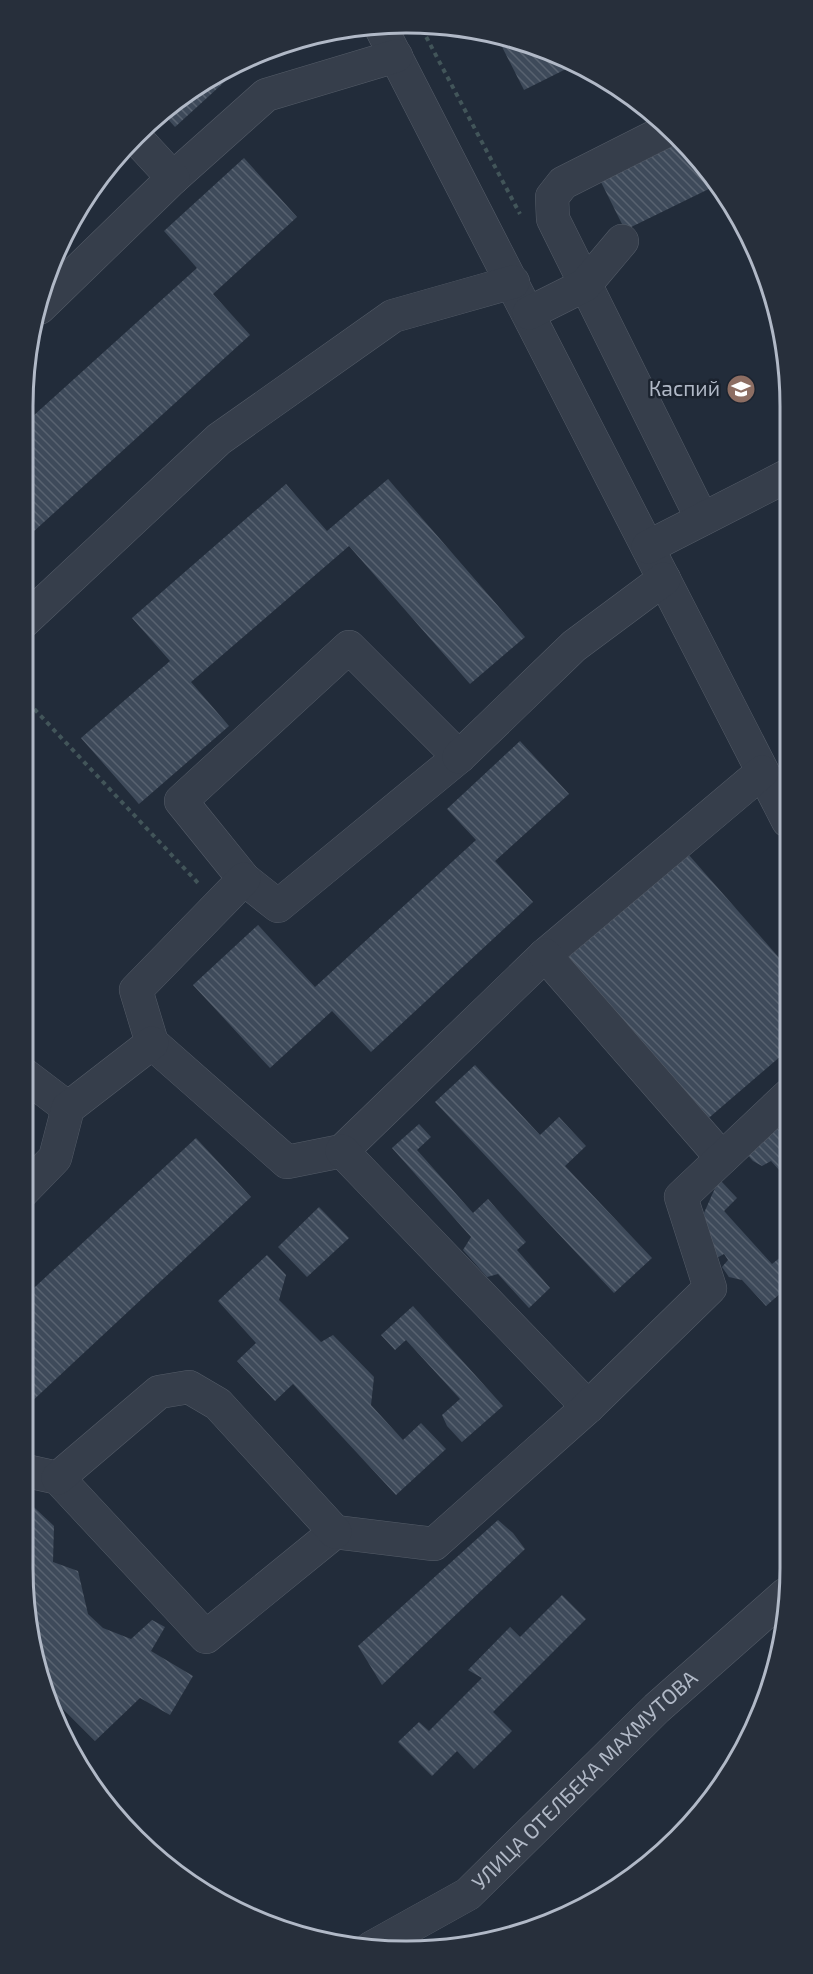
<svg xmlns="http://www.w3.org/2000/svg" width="813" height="1974" font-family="'Exo 2',sans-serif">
<defs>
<pattern id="building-back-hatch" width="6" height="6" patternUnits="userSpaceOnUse" patternTransform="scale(1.5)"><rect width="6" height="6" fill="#3e4a5a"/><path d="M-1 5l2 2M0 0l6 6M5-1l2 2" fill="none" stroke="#586270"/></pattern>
</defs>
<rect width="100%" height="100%" fill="#222c3a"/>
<!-- building -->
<g fill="url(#building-back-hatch)">
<path d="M 498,39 L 530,43 L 574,65 L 524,90 Z"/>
<path d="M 227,69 L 232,75 L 175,127 L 166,117 Z"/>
<path d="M 679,139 L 695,154 L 717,185 L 625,230 L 599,178 Z"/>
<path d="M 244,158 L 297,217 L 213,294 L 250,335 L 22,542 L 22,426 L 197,268 L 164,231 Z"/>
<path d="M 388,479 L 525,637 L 470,684 L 349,546 L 191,682 L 229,726 L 139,804 L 81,738 L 170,661 L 132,618 L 286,484 L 327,531 Z"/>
<path d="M 520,741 L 569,794 L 495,861 L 533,902 L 371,1052 L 332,1011 L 270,1068 L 193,985 L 258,925 L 315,987 L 476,840 L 447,809 Z"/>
<path d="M 688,854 L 789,969 L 789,1049 L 704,1122 L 563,962 Z"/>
<path d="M 475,1065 L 540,1135 L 559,1117 L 586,1146 L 565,1166 L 652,1258 L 614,1293 L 435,1102 Z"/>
<path d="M 419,1124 L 431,1137 L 417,1150 L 473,1213 L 488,1199 L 526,1242 L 517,1250 L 550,1288 L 529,1308 L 498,1274 L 487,1277 L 463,1250 L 471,1237 L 392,1148 Z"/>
<path d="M 774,1124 L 789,1142 L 789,1181 L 771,1161 L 762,1166 L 753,1161 L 744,1151 Z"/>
<path d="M 196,1138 L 251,1197 L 28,1405 L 22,1399 L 22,1299 Z"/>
<path d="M 719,1179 L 737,1198 L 724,1211 L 772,1264 L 782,1256 L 790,1264 L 790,1285 L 766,1306 L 742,1280 L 729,1277 L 722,1267 L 728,1260 L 724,1254 L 713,1260 L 704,1213 Z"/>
<path d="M 319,1207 L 349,1238 L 307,1277 L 278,1247 Z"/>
<path d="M 267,1255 L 286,1275 L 279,1300 L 321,1342 L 333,1335 L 374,1377 L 371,1405 L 403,1440 L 421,1423 L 446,1449 L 396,1495 L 293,1384 L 275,1401 L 237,1361 L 256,1343 L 218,1301 Z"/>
<path d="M 413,1306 L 503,1406 L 462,1442 L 447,1426 L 442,1415 L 460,1399 L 406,1340 L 395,1350 L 381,1335 Z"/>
<path d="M 22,1496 L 54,1526 L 53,1562 L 78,1571 L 88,1614 L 103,1628 L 131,1639 L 152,1620 L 165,1627 L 151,1651 L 193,1676 L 170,1715 L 140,1698 L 95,1741 L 42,1688 L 22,1568 Z"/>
<path d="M 498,1520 L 513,1533 L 525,1549 L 382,1685 L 358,1646 Z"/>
<path d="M 562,1595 L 586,1619 L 493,1712 L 512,1731 L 474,1769 L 457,1751 L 432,1776 L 398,1742 L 419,1722 L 429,1731 L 482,1678 L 468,1670 L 510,1627 L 520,1637 Z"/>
</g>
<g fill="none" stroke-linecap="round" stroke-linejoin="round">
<!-- minor casing -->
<g stroke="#545c68" stroke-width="34">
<g id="minor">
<path d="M 379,24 L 788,821"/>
<path d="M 668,130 L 563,183 L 552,197 L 553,219 L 702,519"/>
<path d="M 173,178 L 266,95 L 396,56"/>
<path d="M 39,308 L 173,178 L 137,139"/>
<path d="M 529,313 L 585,285 L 622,241"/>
<path d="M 648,547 L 787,476"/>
<path d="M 22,623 L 219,439 L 393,316 L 513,282"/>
<path d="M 349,647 L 459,757 L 278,906 L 244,879 L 181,801 Z"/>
<path d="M 459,757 L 574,646 L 664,579"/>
<path d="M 244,879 L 136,990 L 152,1043 L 287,1162 L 342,1151 L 545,955 L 762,772"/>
<path d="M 545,955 L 722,1158"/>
<path d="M 22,1073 L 68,1108"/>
<path d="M 342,1151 L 588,1407"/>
<path d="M 22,1192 L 55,1158 L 68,1108 L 152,1043"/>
<path d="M 22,1470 L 58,1478 L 206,1637 L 335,1532 L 434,1544 L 588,1407 L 710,1288 L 681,1197 L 789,1095"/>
<path d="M 58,1478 L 159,1392 L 189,1387 L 218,1404 L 335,1532"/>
<path id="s1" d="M 371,1948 L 468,1894 L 657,1708 L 786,1594"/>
</g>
</g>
<!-- path -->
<g stroke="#425559" stroke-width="4" stroke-dasharray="4.5 4.5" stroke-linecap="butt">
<path d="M 422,29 L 520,214"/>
<path d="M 22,696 L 199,884"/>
</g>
<!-- minor -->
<use href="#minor" stroke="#363e4b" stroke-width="33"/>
</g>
<!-- icons -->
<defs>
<g id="university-disc" transform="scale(1.5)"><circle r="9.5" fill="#8d6e63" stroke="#1b232f"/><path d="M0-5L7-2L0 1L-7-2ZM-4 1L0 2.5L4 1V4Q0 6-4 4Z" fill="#fff"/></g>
</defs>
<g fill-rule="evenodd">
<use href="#university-disc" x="741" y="389"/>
</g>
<g text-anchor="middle" stroke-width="5" stroke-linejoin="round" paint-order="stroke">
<!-- poi labels -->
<g font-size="21" fill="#b1b9c7" stroke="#1b232f" text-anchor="end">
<text x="720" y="396">Каспий</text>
</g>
<!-- street labels -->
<g font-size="21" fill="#b1b9c7" stroke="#1b232f">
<text dy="7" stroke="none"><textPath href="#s1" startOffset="274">УЛИЦА ОТЕЛБЕКА МАХМУТОВА</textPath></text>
</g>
</g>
<!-- crop -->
<path d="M0 0H813V1974H0ZM406 33H407A373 373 0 0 1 780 406V1568A373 373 0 0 1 407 1941H406A373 373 0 0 1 33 1568V406A373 373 0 0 1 406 33Z" fill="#272f3b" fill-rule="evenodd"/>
<path fill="none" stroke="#b1b9c7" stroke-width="3" d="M406 33H407A373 373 0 0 1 780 406V1568A373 373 0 0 1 407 1941H406A373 373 0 0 1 33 1568V406A373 373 0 0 1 406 33Z"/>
</svg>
